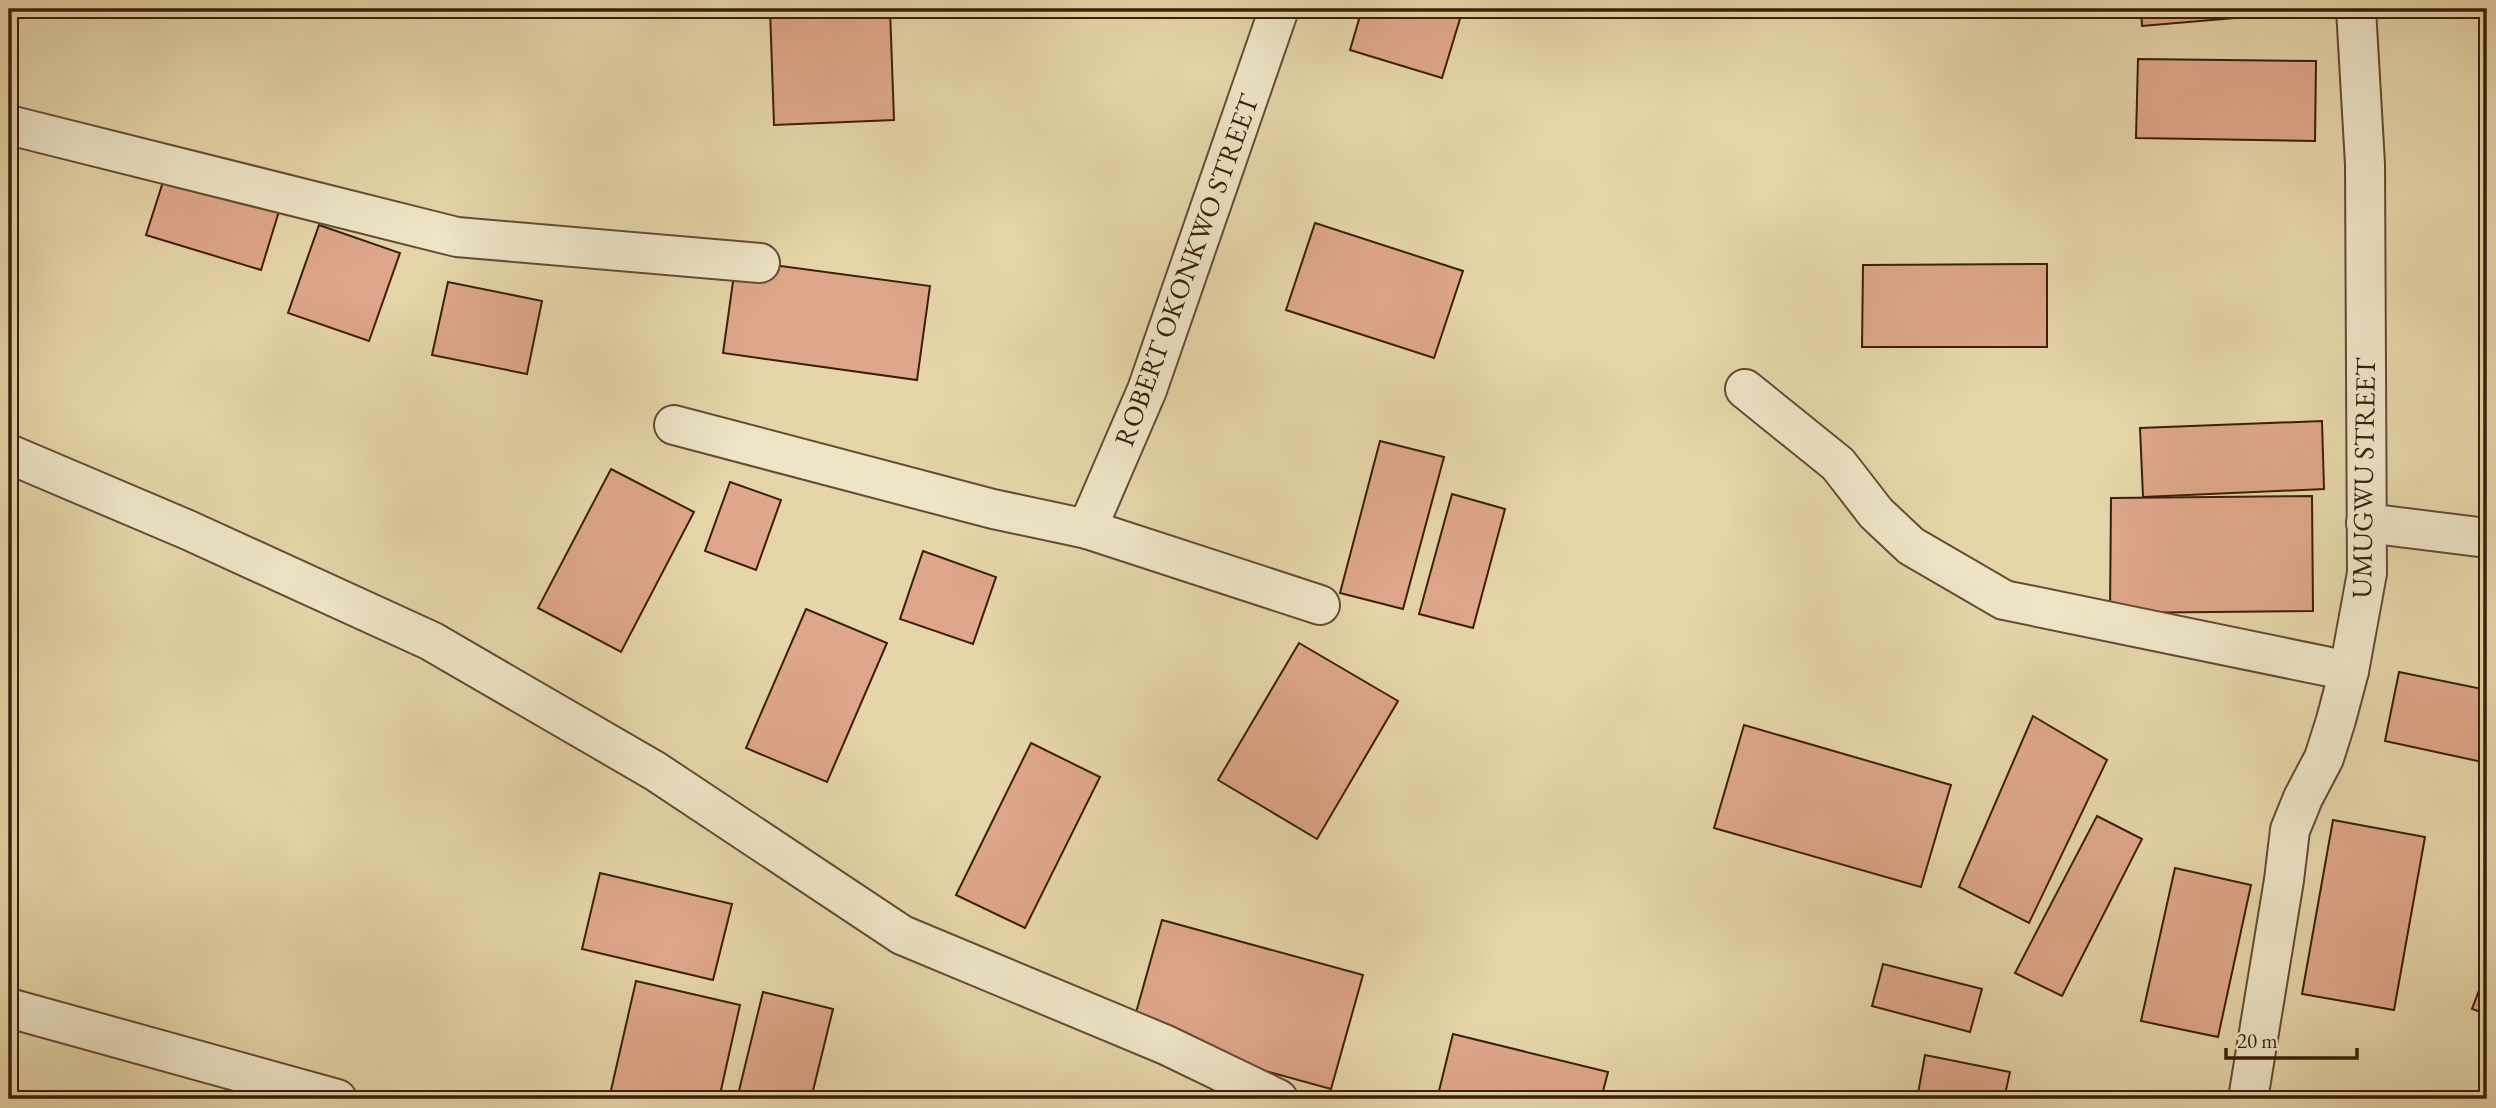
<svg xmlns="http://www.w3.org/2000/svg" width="2496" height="1108" font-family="'EB Garamond',serif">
<rect width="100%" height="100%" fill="#e5d5a9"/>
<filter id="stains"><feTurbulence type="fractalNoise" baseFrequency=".00286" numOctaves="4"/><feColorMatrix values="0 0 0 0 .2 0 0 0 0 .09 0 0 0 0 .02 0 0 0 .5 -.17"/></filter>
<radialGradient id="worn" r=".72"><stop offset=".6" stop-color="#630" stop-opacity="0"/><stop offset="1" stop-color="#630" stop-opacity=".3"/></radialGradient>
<!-- building -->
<g fill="#dea68a" stroke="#3c1e0b" stroke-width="2">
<path d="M 770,9 L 890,9 L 894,120 L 774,125 Z"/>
<path d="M 1362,9 L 1463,9 L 1442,78 L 1350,50 Z"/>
<path d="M 2141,9 L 2305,9 L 2306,12 L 2142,26 Z"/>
<path d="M 2138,59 L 2316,61 L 2315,141 L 2136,138 Z"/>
<path d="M 170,160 L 284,195 L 261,270 L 146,235 Z"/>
<path d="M 1315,223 L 1463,271 L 1434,358 L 1286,310 Z"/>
<path d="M 319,225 L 400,253 L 369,341 L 288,313 Z"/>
<path d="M 736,260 L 930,286 L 917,380 L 723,353 Z"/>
<path d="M 2047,264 L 2047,347 L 1862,347 L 1863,265 Z"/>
<path d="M 448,282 L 542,301 L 527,374 L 432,355 Z"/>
<path d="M 2322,421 L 2324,489 L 2143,497 L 2140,428 Z"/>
<path d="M 1380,441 L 1444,457 L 1403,609 L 1340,593 Z"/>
<path d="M 611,469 L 694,512 L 621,652 L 538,608 Z"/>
<path d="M 730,482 L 781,500 L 756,570 L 705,551 Z"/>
<path d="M 1452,494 L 1505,509 L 1473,628 L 1419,614 Z"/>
<path d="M 2312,496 L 2313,611 L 2110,613 L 2111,498 Z"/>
<path d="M 923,551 L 996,577 L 973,644 L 900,619 Z"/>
<path d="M 806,609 L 887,643 L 827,782 L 746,748 Z"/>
<path d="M 1299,643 L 1398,701 L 1317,839 L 1218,780 Z"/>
<path d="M 2399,672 L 2487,690 L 2487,763 L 2385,741 Z"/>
<path d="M 2033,716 L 2107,760 L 2029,923 L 1959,887 Z"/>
<path d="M 1744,725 L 1951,785 L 1921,887 L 1714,828 Z"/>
<path d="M 1031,743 L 1100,777 L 1025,928 L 956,895 Z"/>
<path d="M 2097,816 L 2142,839 L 2062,996 L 2015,973 Z"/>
<path d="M 2333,820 L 2425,837 L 2394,1010 L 2302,994 Z"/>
<path d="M 2175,868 L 2251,885 L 2218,1037 L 2141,1021 Z"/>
<path d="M 600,873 L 732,904 L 713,980 L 582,949 Z"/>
<path d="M 1162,920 L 1363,975 L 1331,1089 L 1130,1034 Z"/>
<path d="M 1883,964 L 1982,989 L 1970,1032 L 1872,1006 Z"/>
<path d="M 2487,969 L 2487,1014 L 2472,1009 Z"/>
<path d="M 636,981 L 740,1005 L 719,1099 L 609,1099 Z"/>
<path d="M 763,992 L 833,1009 L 811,1099 L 737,1099 Z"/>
<path d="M 1453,1034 L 1608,1072 L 1601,1099 L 1437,1099 Z"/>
<path d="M 1925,1055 L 2010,1072 L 2004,1099 L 1917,1099 Z"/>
</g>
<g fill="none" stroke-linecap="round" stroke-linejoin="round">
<!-- minor casing -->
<g stroke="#664c32" stroke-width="42">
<g id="minor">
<path d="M 9,125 L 457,237 L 760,263"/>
<path d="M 1745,389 L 1838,464 L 1876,513 L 1911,546 L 2004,600 L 2349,671"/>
<path d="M 674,425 L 993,509 L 1087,529 L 1320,605"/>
<path d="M 9,454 L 188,530 L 431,641 L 655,771 L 902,935 L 1166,1045 L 1278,1099"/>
<path d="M 2366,523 L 2487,538"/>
<path d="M 1087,529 L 1147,390 L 1279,9"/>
<path d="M 9,1008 L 337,1099"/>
<path d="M 2248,1099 L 2284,880 L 2290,830 L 2303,798 L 2324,758 L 2336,720 L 2349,671 L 2367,573 L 2365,164 L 2356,9"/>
</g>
</g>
<!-- minor -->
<use href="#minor" stroke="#eee4c7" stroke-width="38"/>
</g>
<g text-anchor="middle" stroke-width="5" stroke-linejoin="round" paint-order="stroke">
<!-- street labels -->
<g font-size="28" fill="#3c1e0b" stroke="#eee4c7">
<text transform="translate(1186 270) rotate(-70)" y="10">ROBERT OKONKWO STREET</text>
<text transform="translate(2363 478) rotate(-89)" y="10">UMUGWU STREET</text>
</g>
</g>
<!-- margin -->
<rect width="2496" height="1108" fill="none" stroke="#e5d5a9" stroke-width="35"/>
<rect x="10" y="10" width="2475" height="1087" fill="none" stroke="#3c1e0b" stroke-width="3.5"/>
<rect x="18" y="18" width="2461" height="1073" fill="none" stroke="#3c1e0b" stroke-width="2"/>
<!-- scale -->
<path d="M2226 1048v10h131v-10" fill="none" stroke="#3c1e0b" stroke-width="3.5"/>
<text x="2237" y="1048" font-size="21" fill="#3c1e0b" stroke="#eee4c7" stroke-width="5" paint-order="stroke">20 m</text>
<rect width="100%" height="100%" filter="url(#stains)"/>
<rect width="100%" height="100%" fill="url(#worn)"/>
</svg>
